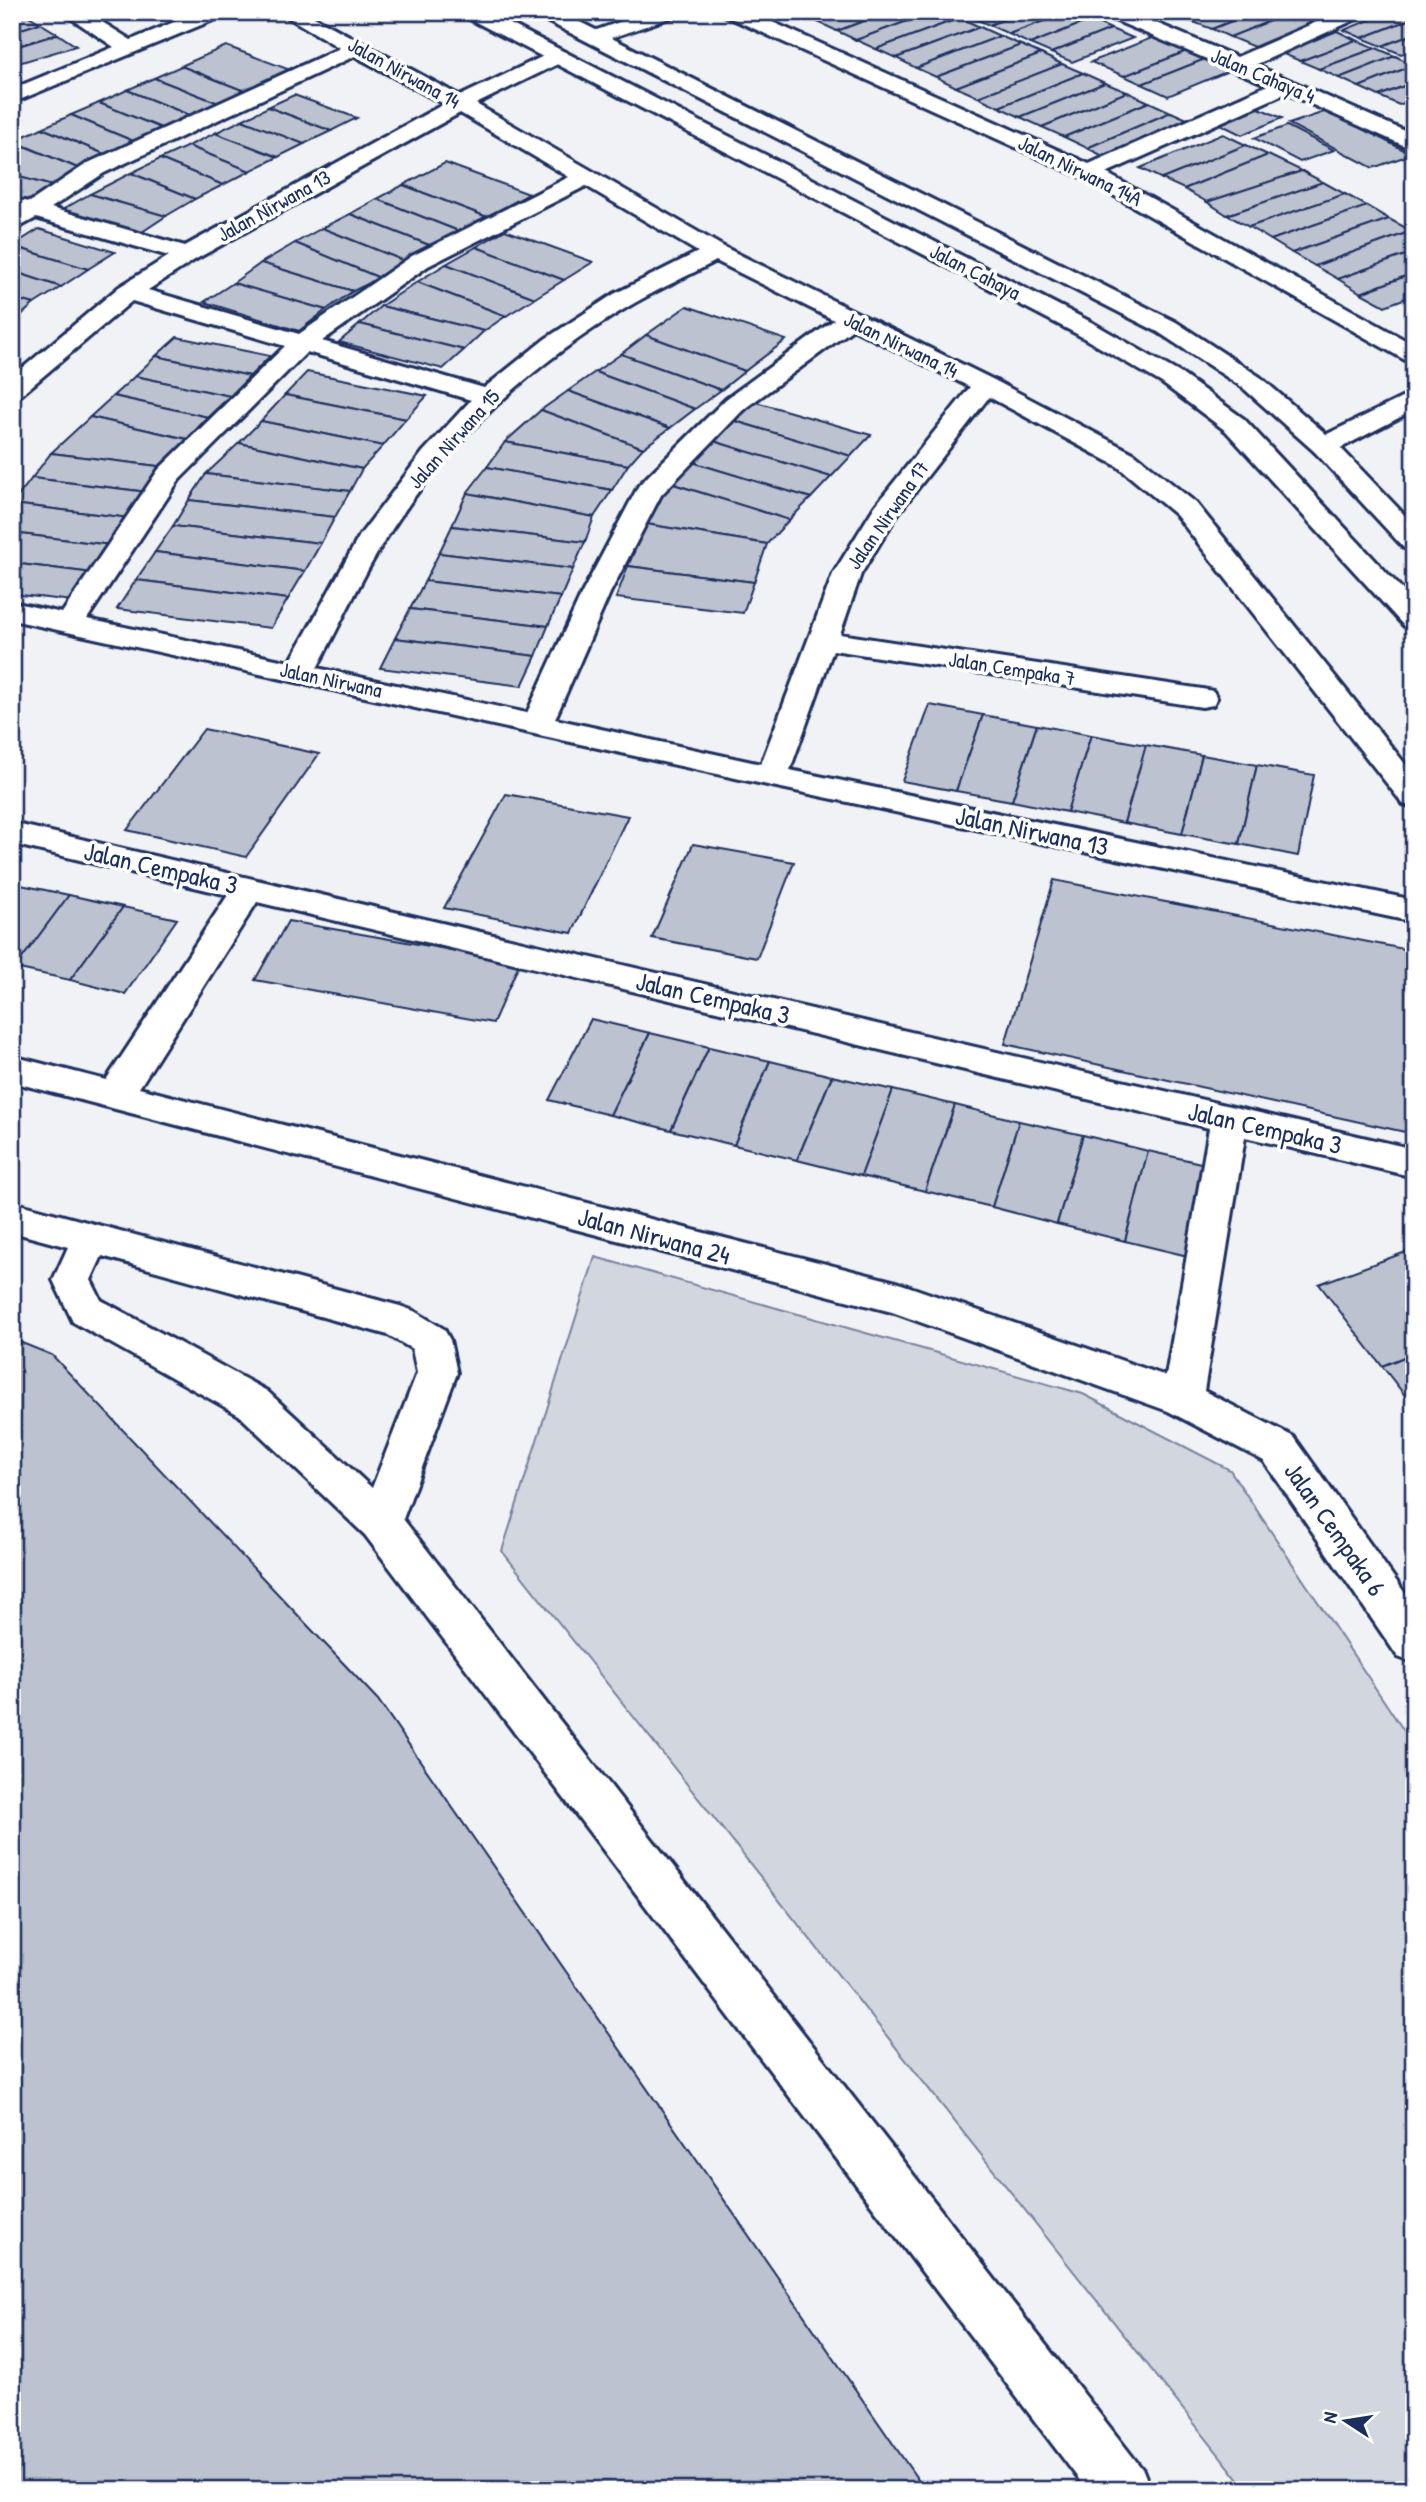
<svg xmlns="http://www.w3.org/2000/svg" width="1426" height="2502" font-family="'Patrick Hand',sans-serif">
<rect width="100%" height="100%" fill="#f1f2f5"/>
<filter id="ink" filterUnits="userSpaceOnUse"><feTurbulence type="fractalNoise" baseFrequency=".0143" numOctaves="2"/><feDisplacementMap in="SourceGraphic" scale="14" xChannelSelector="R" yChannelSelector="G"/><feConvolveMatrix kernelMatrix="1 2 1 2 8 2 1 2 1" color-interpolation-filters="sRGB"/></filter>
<g filter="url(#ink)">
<!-- green -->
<path fill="#d2d6df" stroke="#76829e" stroke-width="2" d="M 595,1257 L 1083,1394 L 1230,1470 L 1414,1746 L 1414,2490 L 1247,2490 L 502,1551 Z"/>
<!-- building -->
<g fill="#bcc2d0" stroke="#1b2f5e" stroke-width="2">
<path d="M 23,12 L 40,23 L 12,32 L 12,15 Z"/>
<path d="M 84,12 L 130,12 L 100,22 Z"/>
<path d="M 801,12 L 845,12 L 818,22 L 799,13 Z"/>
<path d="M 845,12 L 888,12 L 837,31 L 818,22 Z"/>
<path d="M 888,12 L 932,12 L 856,40 L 837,31 Z"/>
<path d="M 932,12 L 947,12 L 960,18 L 876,49 L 856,40 Z"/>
<path d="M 980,12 L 1025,12 L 989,25 L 969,16 Z"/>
<path d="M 1025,12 L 1068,12 L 1009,34 L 989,25 Z"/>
<path d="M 1068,12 L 1091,20 L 1030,44 L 1009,34 Z"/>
<path d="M 1178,12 L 1216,12 L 1193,22 L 1174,14 Z"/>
<path d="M 1216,12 L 1254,12 L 1212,29 L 1193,22 Z"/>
<path d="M 1254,12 L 1290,13 L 1230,37 L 1212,29 Z"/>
<path d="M 1295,12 L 1342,12 L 1318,22 Z"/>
<path d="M 1390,12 L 1409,12 L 1414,14 L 1414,18 L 1362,38 L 1344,30 Z"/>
<path d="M 1290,13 L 1314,22 L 1254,47 L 1230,37 Z"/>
<path d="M 960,18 L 980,27 L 896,58 L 876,49 Z"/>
<path d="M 1414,18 L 1414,34 L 1382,46 L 1362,38 Z"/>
<path d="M 1091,20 L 1111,29 L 1051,53 L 1030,44 Z"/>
<path d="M 40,23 L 58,34 L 12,48 L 12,32 Z"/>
<path d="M 980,27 L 1000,36 L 916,68 L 896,58 Z"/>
<path d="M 1111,29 L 1133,38 L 1072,62 L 1051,53 Z"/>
<path d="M 1337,31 L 1356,40 L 1300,61 L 1281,53 Z"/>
<path d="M 58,34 L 76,46 L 12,65 L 12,48 Z"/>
<path d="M 1414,34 L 1414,49 L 1401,54 L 1382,46 Z"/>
<path d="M 1000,36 L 1021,45 L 936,77 L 916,68 Z"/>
<path d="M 1154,37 L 1187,51 L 1124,76 L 1091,62 Z"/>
<path d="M 1356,40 L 1376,48 L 1319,69 L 1300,61 Z"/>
<path d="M 1021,45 L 1041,54 L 956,87 L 936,77 Z"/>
<path d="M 226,46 L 293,71 L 247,92 L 181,66 Z"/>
<path d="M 1376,48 L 1395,56 L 1339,78 L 1319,69 Z"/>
<path d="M 1187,51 L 1205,59 L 1142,84 L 1124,76 Z"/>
<path d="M 1041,54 L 1062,64 L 978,97 L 956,87 Z"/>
<path d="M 1395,56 L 1414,65 L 1359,87 L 1339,78 Z"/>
<path d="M 1205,59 L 1231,70 L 1168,96 L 1142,84 Z"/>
<path d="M 1062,64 L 1083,73 L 999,107 L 978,97 Z"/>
<path d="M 1414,65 L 1414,82 L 1379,96 L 1359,87 Z"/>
<path d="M 181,66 L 247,92 L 221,104 L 154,78 Z"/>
<path d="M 1083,73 L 1105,83 L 1020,117 L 999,107 Z"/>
<path d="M 154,78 L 221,104 L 194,117 L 127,90 Z"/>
<path d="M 1414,82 L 1414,99 L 1399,105 L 1379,96 Z"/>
<path d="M 1105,83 L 1127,92 L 1042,127 L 1020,117 Z"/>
<path d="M 127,90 L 194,117 L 166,130 L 99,103 Z"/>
<path d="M 1127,92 L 1149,102 L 1064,137 L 1042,127 Z"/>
<path d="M 294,95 L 357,118 L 331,131 L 268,107 Z"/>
<path d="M 1149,102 L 1171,112 L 1087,148 L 1064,137 Z"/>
<path d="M 99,103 L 166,130 L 138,143 L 71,115 Z"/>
<path d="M 268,107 L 331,131 L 304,144 L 242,120 Z"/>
<path d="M 1259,108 L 1282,118 L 1242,135 L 1220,124 Z"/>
<path d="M 1327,111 L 1412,154 L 1373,168 L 1289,124 Z"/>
<path d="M 1171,112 L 1194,122 L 1109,159 L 1087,148 Z"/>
<path d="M 71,115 L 138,143 L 109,156 L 42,128 Z"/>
<path d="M 242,120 L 304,144 L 278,157 L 215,133 Z"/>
<path d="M 1287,126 L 1334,150 L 1300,162 L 1254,138 Z"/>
<path d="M 42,128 L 109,156 L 80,169 L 13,141 Z"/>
<path d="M 215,133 L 278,157 L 250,171 L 188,146 Z"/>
<path d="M 1223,134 L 1246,145 L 1162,179 L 1140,168 Z"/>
<path d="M 12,141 L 80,169 L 56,187 L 12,175 Z"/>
<path d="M 1246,145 L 1268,155 L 1184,189 L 1162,179 Z"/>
<path d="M 188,146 L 250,171 L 223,185 L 160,159 Z"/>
<path d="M 1268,155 L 1302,171 L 1207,202 L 1184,189 Z"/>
<path d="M 160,159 L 223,185 L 195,199 L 131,173 Z"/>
<path d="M 445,163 L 529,194 L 487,217 L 403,185 Z"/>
<path d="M 1302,171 L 1323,182 L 1227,215 L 1207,202 Z"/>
<path d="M 131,173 L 195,199 L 166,216 L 90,194 Z"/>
<path d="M 12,175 L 56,187 L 29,204 L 12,199 Z"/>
<path d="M 1323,182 L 1345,194 L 1249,227 L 1227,215 Z"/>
<path d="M 403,185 L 487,217 L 461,232 L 377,199 Z"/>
<path d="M 90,194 L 166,216 L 139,234 L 62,210 Z"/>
<path d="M 1345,194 L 1367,206 L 1271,240 L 1249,227 Z"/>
<path d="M 377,199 L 461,232 L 434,247 L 350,214 Z"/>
<path d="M 1367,206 L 1389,219 L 1292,253 L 1271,240 Z"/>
<path d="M 350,214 L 434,247 L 407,262 L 322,228 Z"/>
<path d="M 1389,219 L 1412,231 L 1315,266 L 1292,253 Z"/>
<path d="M 322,228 L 407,262 L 380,278 L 295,243 Z"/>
<path d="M 39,229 L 115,252 L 88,269 L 12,246 Z"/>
<path d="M 505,230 L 593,262 L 564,280 L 476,247 Z"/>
<path d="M 1412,231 L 1414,252 L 1338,279 L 1315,266 Z"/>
<path d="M 295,243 L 380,278 L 353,291 L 261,263 Z"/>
<path d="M 12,246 L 88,269 L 61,287 L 12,271 Z"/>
<path d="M 476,247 L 564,280 L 535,298 L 446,264 Z"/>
<path d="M 1414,252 L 1414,273 L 1361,293 L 1338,279 Z"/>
<path d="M 261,263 L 353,291 L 326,310 L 233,283 Z"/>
<path d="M 446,264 L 535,298 L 506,316 L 417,282 Z"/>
<path d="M 12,271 L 61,287 L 34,304 L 12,298 Z"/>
<path d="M 1414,273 L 1414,295 L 1385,306 L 1361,293 Z"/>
<path d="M 417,282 L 506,316 L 484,331 L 381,306 Z"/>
<path d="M 233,283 L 326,310 L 299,331 L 204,302 Z"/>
<path d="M 12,298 L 34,304 L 12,323 Z"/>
<path d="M 381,306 L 484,331 L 464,350 L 360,324 Z"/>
<path d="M 687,306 L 786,340 L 745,371 L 646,335 Z"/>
<path d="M 360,324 L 464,350 L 443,369 L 339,342 Z"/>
<path d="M 646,335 L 745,371 L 721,390 L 621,354 Z"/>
<path d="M 177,337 L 270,356 L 250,376 L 156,356 Z"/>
<path d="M 621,354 L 721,390 L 695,409 L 595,372 Z"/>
<path d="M 156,356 L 250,376 L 230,396 L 135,376 Z"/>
<path d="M 307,372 L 427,396 L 406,419 L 285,395 Z"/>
<path d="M 595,372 L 695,409 L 670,428 L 568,391 Z"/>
<path d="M 135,376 L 230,396 L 208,417 L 113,396 Z"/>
<path d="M 568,391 L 670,428 L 643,448 L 541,410 Z"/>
<path d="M 285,395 L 406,419 L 383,446 L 261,421 Z"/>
<path d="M 113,396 L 208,417 L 187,439 L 90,417 Z"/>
<path d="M 756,402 L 871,435 L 851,456 L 735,421 Z"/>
<path d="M 541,410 L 643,448 L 628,465 L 505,442 Z"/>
<path d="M 90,417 L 187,439 L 166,467 L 51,453 Z"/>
<path d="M 261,421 L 383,446 L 362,469 L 239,443 Z"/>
<path d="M 735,421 L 851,456 L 831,477 L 713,441 Z"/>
<path d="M 713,441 L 831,477 L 811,498 L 692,462 Z"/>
<path d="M 505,442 L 628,465 L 612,490 L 487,467 Z"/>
<path d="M 239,443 L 362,469 L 350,491 L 206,474 Z"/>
<path d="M 51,453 L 166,467 L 148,492 L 32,478 Z"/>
<path d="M 692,462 L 811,498 L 789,520 L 670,483 Z"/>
<path d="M 487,467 L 612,490 L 594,517 L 467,493 Z"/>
<path d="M 206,474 L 350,491 L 335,517 L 189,500 Z"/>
<path d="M 32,478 L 148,492 L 130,518 L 12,504 Z"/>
<path d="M 670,483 L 789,520 L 767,544 L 646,524 Z"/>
<path d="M 467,493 L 594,517 L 585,542 L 452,526 Z"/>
<path d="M 189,500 L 335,517 L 321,543 L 173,526 Z"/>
<path d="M 12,504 L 130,518 L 111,545 L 12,533 Z"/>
<path d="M 646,524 L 767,544 L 754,582 L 628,566 Z"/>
<path d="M 173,526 L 321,543 L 305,571 L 155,552 Z"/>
<path d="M 452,526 L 585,542 L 573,569 L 439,553 Z"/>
<path d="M 12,533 L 111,545 L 93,573 L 12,563 Z"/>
<path d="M 155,552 L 305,571 L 288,599 L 136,580 Z"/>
<path d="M 439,553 L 573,569 L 561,597 L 425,581 Z"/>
<path d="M 12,563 L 93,573 L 73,601 L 12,594 Z"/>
<path d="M 628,566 L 754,582 L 743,613 L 616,598 Z"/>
<path d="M 136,580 L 288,599 L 271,628 L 117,609 Z"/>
<path d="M 425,581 L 561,597 L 548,626 L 410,609 Z"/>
<path d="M 410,609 L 548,626 L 536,656 L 395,638 Z"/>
<path d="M 395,638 L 536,656 L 522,686 L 380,668 Z"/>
<path d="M 930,705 L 983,715 L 956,791 L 902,781 Z"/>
<path d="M 983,715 L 1037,725 L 1012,801 L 956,791 Z"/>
<path d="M 1037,725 L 1091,735 L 1067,812 L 1012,801 Z"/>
<path d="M 204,729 L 319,754 L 246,857 L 127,830 Z"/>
<path d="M 1091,735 L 1146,745 L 1124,823 L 1067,812 Z"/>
<path d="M 1146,745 L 1202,755 L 1182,834 L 1124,823 Z"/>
<path d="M 1202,755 L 1257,765 L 1239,844 L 1182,834 Z"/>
<path d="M 1257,765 L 1314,775 L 1298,856 L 1239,844 Z"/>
<path d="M 506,794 L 628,816 L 572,933 L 444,908 Z"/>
<path d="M 693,844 L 794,862 L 757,958 L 652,938 Z"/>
<path d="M 1054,880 L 1414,951 L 1414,1134 L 1005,1044 Z"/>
<path d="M 16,884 L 69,895 L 15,968 L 12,967 L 12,888 Z"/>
<path d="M 69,895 L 123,907 L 70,980 L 15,968 Z"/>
<path d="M 123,907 L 177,919 L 125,994 L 70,980 Z"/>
<path d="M 288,921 L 520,962 L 493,1023 L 255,980 Z"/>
<path d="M 591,1019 L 650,1033 L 610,1115 L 549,1100 Z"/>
<path d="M 650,1033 L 709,1047 L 671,1130 L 610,1115 Z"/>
<path d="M 709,1047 L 770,1061 L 734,1145 L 671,1130 Z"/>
<path d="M 770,1061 L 832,1076 L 797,1160 L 734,1145 Z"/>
<path d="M 832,1076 L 893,1090 L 861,1176 L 797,1160 Z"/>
<path d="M 893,1090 L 955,1105 L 925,1191 L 861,1176 Z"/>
<path d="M 955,1105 L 1019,1121 L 992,1207 L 925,1191 Z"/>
<path d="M 1019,1121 L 1083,1135 L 1057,1224 L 992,1207 Z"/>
<path d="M 1083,1135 L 1148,1151 L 1125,1241 L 1057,1224 Z"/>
<path d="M 1148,1151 L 1214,1166 L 1192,1257 L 1125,1241 Z"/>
<path d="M 1414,1249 L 1414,1353 L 1382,1366 L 1319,1284 Z"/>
<path d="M 12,1339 L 52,1355 L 378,1700 L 925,2490 L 12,2490 Z"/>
<path d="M 1414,1353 L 1414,1407 L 1382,1366 Z"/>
</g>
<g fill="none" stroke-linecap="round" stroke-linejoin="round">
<!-- minor casing -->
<g stroke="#1b2f5e" stroke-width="6">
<g id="minor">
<path d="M 62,12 L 86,12 L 131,40 L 198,12 L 226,12 L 223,16 L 12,103 L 12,89 L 114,47 Z"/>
<path d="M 279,12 L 305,12 L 460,96 L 552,52 L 566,52 L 569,56 L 566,60 L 476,104 L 724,247 L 994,380 L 1135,454 L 1196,503 L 1414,775 L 1414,807 L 1403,804 L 1176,515 L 1117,466 L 989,397 L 897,515 L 861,574 L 840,634 L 1202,689 L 1213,691 L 1217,698 L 1213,705 L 1202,707 L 833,650 L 790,770 L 1414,900 L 1414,922 L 772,786 L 12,620 L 12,602 L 62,613 L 159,469 L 285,346 L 132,301 L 21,395 L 12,398 L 12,377 L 119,287 L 169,256 L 36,218 L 12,231 L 14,212 L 12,199 L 30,202 L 88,163 L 340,48 ZM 355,56 L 444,104 L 185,246 L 51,208 L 104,173 ZM 460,113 L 569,177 L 412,256 L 299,334 L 148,290 L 196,259 ZM 586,186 L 698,252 L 614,294 L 545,339 L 484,388 L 322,341 L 428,266 ZM 716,261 L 834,320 L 726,399 L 639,485 L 582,593 L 527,713 L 317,668 C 340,625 361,578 387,537 C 447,441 534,362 631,305 C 658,289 688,276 716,261 ZM 853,329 L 970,387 L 875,506 L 833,574 L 761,764 L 555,719 L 610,593 L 661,495 L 744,409 ZM 307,352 L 471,400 L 423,452 L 360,535 L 290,662 L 87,619 L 179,480 Z"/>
<path d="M 648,12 L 678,12 L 675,16 L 602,41 L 588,41 L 585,37 L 588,33 Z"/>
<path d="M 723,12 L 750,12 L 1089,164 L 1268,85 L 1105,16 L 1102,12 L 1130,12 L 1237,57 L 1339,12 L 1366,12 L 1363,16 L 1255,65 L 1414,135 L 1414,150 L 1286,93 L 1106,173 L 1414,345 L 1414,362 L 1405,360 L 1081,177 L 726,16 Z"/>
<path d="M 1414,392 L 1414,410 L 1333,452 L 1324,454 L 1315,452 L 1311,446 L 1315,440 Z"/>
<path d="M 12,823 L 1414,1149 L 1414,1177 L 1245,1137 L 1204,1391 L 1294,1437 L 1414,1606 L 1414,1663 L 1398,1657 L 1264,1461 L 1168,1411 L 892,1312 L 12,1082 L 12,1056 L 106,1080 L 228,895 L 12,844 ZM 257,902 L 1209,1128 L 1166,1376 L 896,1282 L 139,1088 Z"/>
<path d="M 12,1202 L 400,1306 L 414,1311 L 444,1329 L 450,1340 L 457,1373 L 403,1519 L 1143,2470 L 1151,2490 L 1087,2490 L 365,1535 L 239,1415 L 73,1322 L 53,1280 L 68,1247 L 12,1232 ZM 102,1256 L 388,1335 L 412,1349 L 417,1373 L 372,1488 L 267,1391 L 101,1300 L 91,1280 Z"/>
</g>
</g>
<!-- major casing -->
<g stroke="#1b2f5e" stroke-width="6">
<g id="major">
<path d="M 461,12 L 487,12 L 1093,323 L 1180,373 L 1244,419 L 1414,602 L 1414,629 L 1404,626 L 1226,431 L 1162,383 L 1075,333 L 464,16 Z"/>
<path d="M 534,12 L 560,12 L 1176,322 L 1260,377 L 1333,440 L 1414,525 L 1414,550 L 1404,548 L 1315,452 L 1242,387 L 1158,332 L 537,16 Z"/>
</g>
</g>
<!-- minor -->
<use href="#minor" fill="#fff" fill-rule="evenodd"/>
<!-- major -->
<use href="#major" fill="#fff" fill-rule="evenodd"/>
</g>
</g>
<g text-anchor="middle" stroke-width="7" stroke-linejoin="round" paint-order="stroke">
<!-- far-street labels -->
<g font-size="21" fill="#1b2f5e" stroke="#fff">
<text transform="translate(404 73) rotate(29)" y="7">Jalan Nirwana 14</text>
<text transform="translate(1263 76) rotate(23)" y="7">Jalan Cahaya 4</text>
<text transform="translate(1080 171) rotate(26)" y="7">Jalan Nirwana 14A</text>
<text transform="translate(274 206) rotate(-29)" y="7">Jalan Nirwana 13</text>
<text transform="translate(975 272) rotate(27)" y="7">Jalan Cahaya</text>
<text transform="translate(901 345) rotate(26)" y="7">Jalan Nirwana 14</text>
<text transform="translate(454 439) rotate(-48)" y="7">Jalan Nirwana 15</text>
<text transform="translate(888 515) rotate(-55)" y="7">Jalan Nirwana 17</text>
<text transform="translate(1012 669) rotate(9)" y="7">Jalan Cempaka 7</text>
<text transform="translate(331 680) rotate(12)" y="7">Jalan Nirwana</text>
</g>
<!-- street labels -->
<g font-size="26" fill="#1b2f5e" stroke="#fff">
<text transform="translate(1032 831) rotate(12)" y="9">Jalan Nirwana 13</text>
<text transform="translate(161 868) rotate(13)" y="9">Jalan Cempaka 3</text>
<text transform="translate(713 998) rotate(13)" y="9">Jalan Cempaka 3</text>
<text transform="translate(1265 1128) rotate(13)" y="9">Jalan Cempaka 3</text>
<text transform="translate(654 1236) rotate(15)" y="9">Jalan Nirwana 24</text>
<text transform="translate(1335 1529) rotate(55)" y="9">Jalan Cempaka 6</text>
</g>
</g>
<!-- margin -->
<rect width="1426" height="2502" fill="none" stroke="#fff" stroke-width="42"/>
<rect x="21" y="21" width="1384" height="2460" fill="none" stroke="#1b2f5e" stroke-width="2.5" filter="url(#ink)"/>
<!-- north arrow -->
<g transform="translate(1346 2421) rotate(282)" stroke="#ffffff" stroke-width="5" paint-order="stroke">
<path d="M0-5L12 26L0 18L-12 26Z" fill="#1b2f5e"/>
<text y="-10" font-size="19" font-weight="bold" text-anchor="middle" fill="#1b2f5e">N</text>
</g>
</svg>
